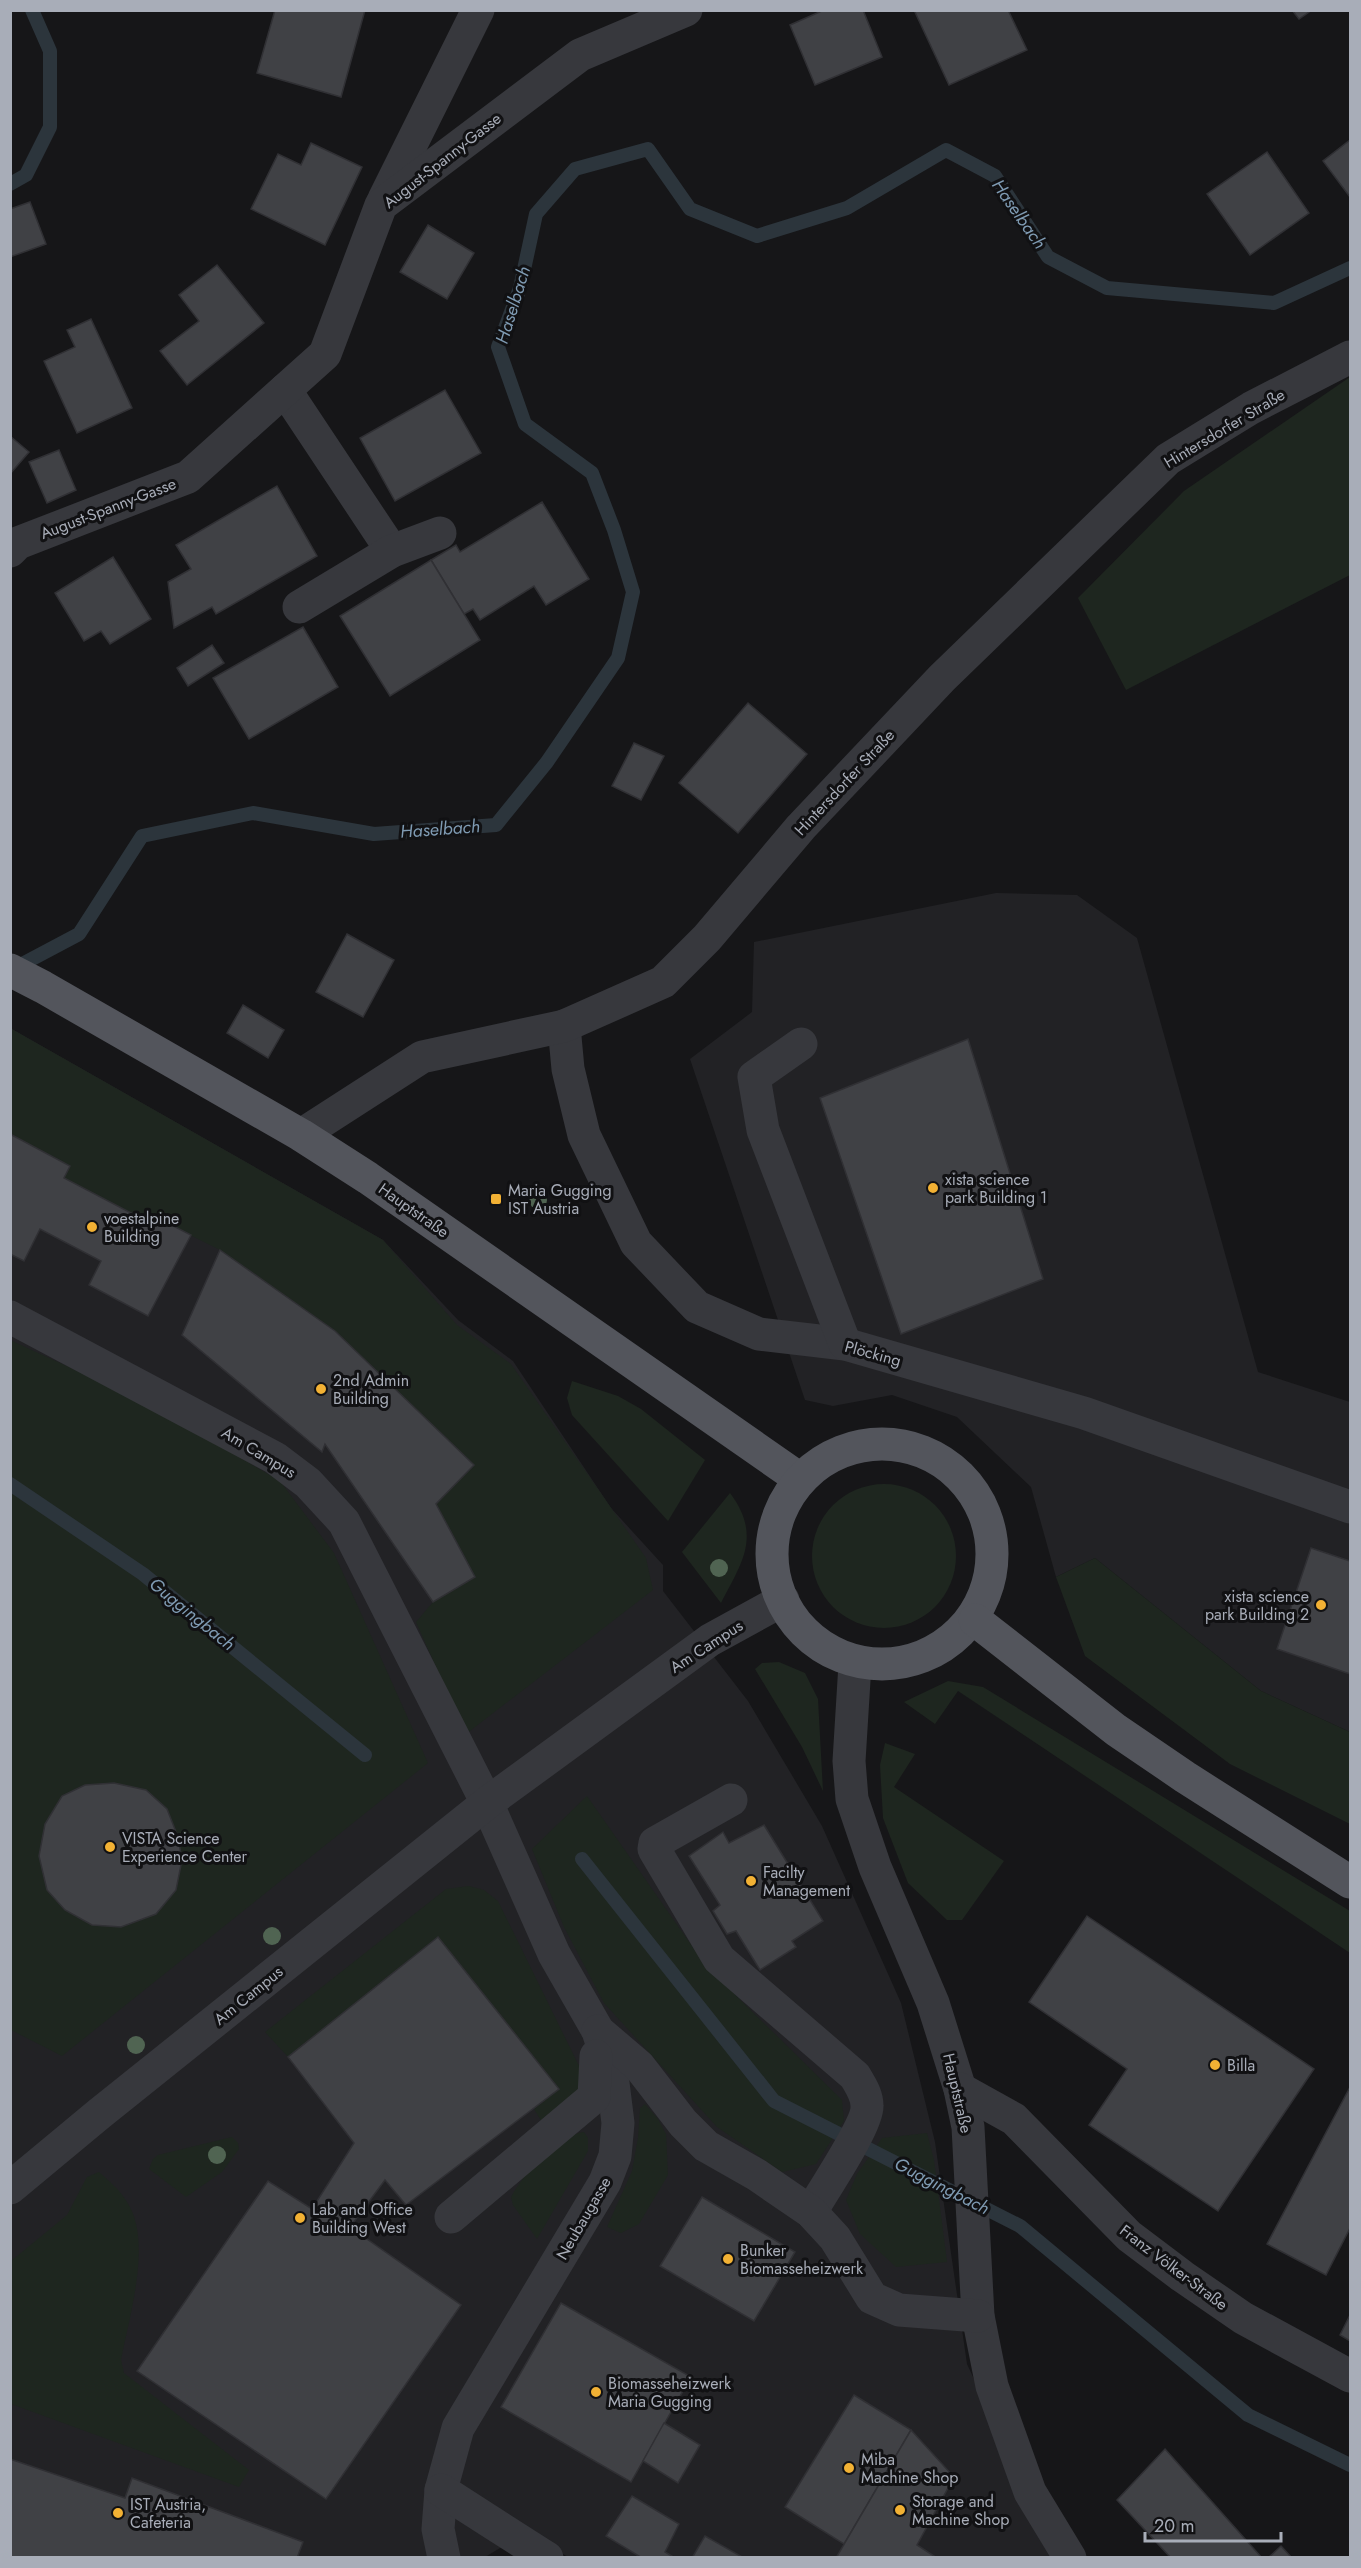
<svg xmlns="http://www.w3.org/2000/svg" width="1361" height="2568" font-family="Jost,sans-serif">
<rect width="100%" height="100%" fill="#161618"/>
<!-- built -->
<g fill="#222225">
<path d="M 996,893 L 1077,895 L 1137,938 L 1258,1372 L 1350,1402 L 1350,1732 L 1261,1691 L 1095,1558 L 1056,1577 L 1031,1487 L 957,1417 L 892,1395 L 833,1406 L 805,1400 L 690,1059 L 752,1012 L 754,942 Z"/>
<path d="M 10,1028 L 383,1240 L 458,1320 L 513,1361 L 611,1508 L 663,1565 L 663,1591 L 748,1701 L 822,1826 L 901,2003 L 935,2142 L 967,2364 L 1056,2557 L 568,2557 L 527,2532 L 485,2557 L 11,2557 Z"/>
</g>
<!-- green -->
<g fill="#1e261f">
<path d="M 1350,377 L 1350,575 L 1126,690 L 1078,598 L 1184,491 Z"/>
<path d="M 10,1028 L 383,1240 L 457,1325 L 511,1364 L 646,1558 L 653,1590 L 466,1734 L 416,1622 L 433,1602 L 474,1577 L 436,1504 L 474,1465 L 335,1331 L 220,1250 L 156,1218 L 152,1224 L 64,1178 L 70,1166 L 11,1134 Z"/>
<path d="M 10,1340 L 145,1402 L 280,1481 L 334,1553 L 428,1763 L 62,2056 L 11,2030 Z"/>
<path d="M 572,1381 L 618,1396 L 641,1409 L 705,1460 L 668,1521 L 572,1415 L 567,1398 Z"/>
<circle cx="884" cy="1556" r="72"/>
<path d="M 730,1493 C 762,1536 742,1562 721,1603 L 682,1552 Z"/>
<path d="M 1095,1558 L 1261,1691 L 1350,1732 L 1350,1824 L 1230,1764 L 1085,1656 L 1056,1577 Z"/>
<path d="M 779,1662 L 805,1673 L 818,1699 L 823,1791 L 802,1747 L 755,1669 L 762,1663 Z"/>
<path d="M 948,1681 L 983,1687 L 1350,1911 L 1350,1953 L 958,1691 L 935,1724 L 904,1702 Z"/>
<path d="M 885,1743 L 915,1754 L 894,1787 L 1004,1861 L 962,1920 L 947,1920 L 908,1883 L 883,1818 L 880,1765 Z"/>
<path d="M 587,1796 L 706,1966 L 842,2100 L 844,2121 L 816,2164 L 782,2172 L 717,2127 L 604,2003 L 564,1927 L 532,1849 Z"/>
<path d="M 469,1886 L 484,1890 L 498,1901 L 580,2068 L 580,2092 L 542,2122 L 534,2109 L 559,2089 L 438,1938 L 288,2057 L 265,2032 L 446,1889 Z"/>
<path d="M 645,2104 L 658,2119 L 666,2134 L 668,2175 L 639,2224 L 621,2233 L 607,2227 L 632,2171 L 638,2138 L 640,2108 Z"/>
<path d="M 584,2132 L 588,2138 L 588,2151 L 537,2239 L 513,2205 L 511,2197 C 522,2175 560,2134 584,2132 Z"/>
<path d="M 927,2133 L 934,2160 L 947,2262 L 896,2267 L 860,2234 L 846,2200 L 857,2174 L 882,2138 Z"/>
<path d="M 232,2137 L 238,2143 L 239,2149 L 222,2172 L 186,2197 L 149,2169 L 153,2159 L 158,2155 Z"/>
<path d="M 99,2172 C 109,2181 120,2190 127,2202 C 153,2241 129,2317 121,2360 L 124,2373 L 249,2470 L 239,2487 L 11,2404 L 11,2261 L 67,2215 L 87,2177 Z"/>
</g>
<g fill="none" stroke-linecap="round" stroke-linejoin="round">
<!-- stream -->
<g stroke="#2c353c" stroke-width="14">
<path d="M 10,184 L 26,175 L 50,127 L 50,51 L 32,10"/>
<path d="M 13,969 L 79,934 L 142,836 L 253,813 L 374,834 L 496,825 L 547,762 L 618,658 L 633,592 L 614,530 L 592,473 L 525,424 L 498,347 L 520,288 L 536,214 L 575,169 L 648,149 L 690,209 L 757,236 L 847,208 L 946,150 L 995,176 L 1048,257 L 1107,288 L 1274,303 L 1350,268"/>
<path d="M 10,1484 L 143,1574 L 365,1755"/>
<path d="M 582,1859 L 774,2101 L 1020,2226 L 1248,2415 L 1350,2465"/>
</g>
</g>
<!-- building -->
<g fill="#404145" stroke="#303034" stroke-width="1.5">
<path d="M 275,10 L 365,10 L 341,97 L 257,73 Z"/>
<path d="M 824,10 L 863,10 L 882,57 L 815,85 L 790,25 Z"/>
<path d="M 914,10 L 1008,10 L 1027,50 L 949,85 Z"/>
<path d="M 1292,10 L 1312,10 L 1299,19 Z"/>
<path d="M 1350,140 L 1350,197 L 1323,161 Z"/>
<path d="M 311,143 L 362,167 L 325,245 L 251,209 L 278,154 L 301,165 Z"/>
<path d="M 1267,152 L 1309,213 L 1250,255 L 1207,194 Z"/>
<path d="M 30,202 L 46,244 L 10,257 L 10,209 Z"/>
<path d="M 428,225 L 474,253 L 447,299 L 400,272 Z"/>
<path d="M 217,265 L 264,323 L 187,385 L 160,351 L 199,321 L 179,295 Z"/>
<path d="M 91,319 L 132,408 L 77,433 L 44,361 L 75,347 L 67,330 Z"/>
<path d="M 445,390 L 481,453 L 395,501 L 360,438 Z"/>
<path d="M 10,436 L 29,452 L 10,474 Z"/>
<path d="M 59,450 L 76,490 L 47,503 L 29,462 Z"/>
<path d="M 277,486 L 317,556 L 216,614 L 212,607 L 174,628 L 168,582 L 191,569 L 176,545 Z"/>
<path d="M 542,502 L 589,579 L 546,605 L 534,586 L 480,620 L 473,609 L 464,614 L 431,560 L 456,545 L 460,552 Z"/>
<path d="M 113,557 L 151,619 L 110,644 L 101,631 L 84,641 L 55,593 Z"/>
<path d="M 431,560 L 480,640 L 390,696 L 340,616 Z"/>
<path d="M 303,627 L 338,687 L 249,739 L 213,678 Z"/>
<path d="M 212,645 L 224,663 L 188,686 L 177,668 Z"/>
<path d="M 748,703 L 807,754 L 738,833 L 679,783 Z"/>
<path d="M 634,743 L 664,756 L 641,800 L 612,786 Z"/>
<path d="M 347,934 L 394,960 L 363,1017 L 316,992 Z"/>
<path d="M 243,1005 L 284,1030 L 268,1058 L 227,1033 Z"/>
<path d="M 968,1039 L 1043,1279 L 901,1334 L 820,1098 Z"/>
<path d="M 10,1134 L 70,1166 L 64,1178 L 152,1224 L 156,1217 L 191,1235 L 148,1316 L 89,1285 L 101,1261 L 40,1229 L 24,1261 L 10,1254 Z"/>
<path d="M 220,1250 L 335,1331 L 474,1465 L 436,1504 L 475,1577 L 433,1602 L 325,1444 L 322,1452 L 182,1335 Z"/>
<path d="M 1311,1548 L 1350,1561 L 1350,1674 L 1277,1649 Z"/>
<path d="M 114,1783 L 146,1790 L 167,1809 L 178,1837 L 182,1860 L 176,1890 L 156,1914 L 121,1927 L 92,1925 L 65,1910 L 47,1890 L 39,1856 L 45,1824 L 62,1796 L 85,1785 Z"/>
<path d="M 764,1825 L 823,1921 L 792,1941 L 796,1947 L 760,1970 L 736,1931 L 727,1934 L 713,1911 L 720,1905 L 689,1856 L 723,1832 L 729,1843 Z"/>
<path d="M 1087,1916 L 1314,2069 L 1218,2211 L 1089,2125 L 1127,2069 L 1029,2002 Z"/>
<path d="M 438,1937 L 559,2089 L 406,2205 L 385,2180 L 350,2227 L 461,2305 L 326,2499 L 137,2371 L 268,2181 L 312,2209 L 354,2143 L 288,2057 Z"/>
<path d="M 1350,2087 L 1350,2228 L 1326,2275 L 1267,2244 Z"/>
<path d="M 702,2197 L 795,2252 L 754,2321 L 660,2266 Z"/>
<path d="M 561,2303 L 691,2377 L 631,2482 L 501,2407 Z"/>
<path d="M 1350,2315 L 1350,2341 L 1340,2335 Z"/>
<path d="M 854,2395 L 911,2430 L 844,2544 L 785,2507 Z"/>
<path d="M 664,2423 L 700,2445 L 678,2483 L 643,2461 Z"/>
<path d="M 911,2430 L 954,2477 L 917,2545 L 937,2558 L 836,2558 Z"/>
<path d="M 1165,2449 L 1262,2558 L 1171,2558 L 1117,2500 Z"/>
<path d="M 10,2459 L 125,2498 L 132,2478 L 303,2542 L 297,2558 L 10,2558 Z"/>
<path d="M 632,2496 L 679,2524 L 665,2552 L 675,2558 L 642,2558 L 606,2536 Z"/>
<path d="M 705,2536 L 744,2558 L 692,2558 Z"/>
<path d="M 1281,2546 L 1292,2558 L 1268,2558 Z"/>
</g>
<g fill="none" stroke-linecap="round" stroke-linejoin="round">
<!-- minor -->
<g stroke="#37383d" stroke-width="33">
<path d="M 384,199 L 478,10"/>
<path d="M 285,390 L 392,551"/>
<path d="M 10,551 L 18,543 L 188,477 L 325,354 L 381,205 L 580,55 L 686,10"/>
<path d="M 299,607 L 392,551 L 440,533"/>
<path d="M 564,1026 L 568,1069 L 584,1135 L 636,1243 L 697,1307 L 759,1334 L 845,1344 L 1084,1413 L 1350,1507"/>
<path d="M 801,1044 L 754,1077 L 763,1130 L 845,1344"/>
<path d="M 301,1135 L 422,1057 L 564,1026 L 663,982 L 707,938 L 801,827 L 942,678 L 1168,459 L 1251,408 L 1350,357"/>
<path d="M 10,1317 L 275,1458 L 308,1483 L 344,1522 L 487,1803 L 554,1954 L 598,2031 L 612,2075 L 618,2123 L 615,2156 L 605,2182 L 458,2428 L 441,2490 L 438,2529 L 444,2558"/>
<path d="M 855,1664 L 849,1761 L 852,1799 L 875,1867 L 933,2003 L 960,2089 L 968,2127 L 978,2316 L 992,2386 L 1030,2492 L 1070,2558"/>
<path d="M 731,1800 L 655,1843 L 654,1849 L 719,1959 L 855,2076 C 860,2085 867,2094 867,2106 C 868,2125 822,2192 811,2212"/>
<path d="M 598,2031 L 639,2066 L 683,2123 L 706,2146 L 757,2175 L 811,2212 L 835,2238 L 872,2298 L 899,2310 L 978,2316"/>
<path d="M 960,2089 L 1014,2119 L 1129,2236 L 1182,2276 L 1243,2318 L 1350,2376"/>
<path d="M 10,2188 L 99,2114 L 487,1803 L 710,1640 L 783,1600"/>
<path d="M 451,2217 L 594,2097 L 596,2056"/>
<path d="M 441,2490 L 547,2558"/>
</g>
<!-- major -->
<g stroke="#53555c" stroke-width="33">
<path d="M 10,970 L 43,987 L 301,1135 L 368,1178 L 800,1479"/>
<circle cx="882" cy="1554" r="110"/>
<path d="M 975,1620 L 1116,1730 L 1185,1777 L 1350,1882"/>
</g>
</g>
<!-- trees -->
<g fill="#506452">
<circle cx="538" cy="1200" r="9"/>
<circle cx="719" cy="1568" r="9"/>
<circle cx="272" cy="1936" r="9"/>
<circle cx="136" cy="2045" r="9"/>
<circle cx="217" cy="2155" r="9"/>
</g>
<!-- markers -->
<g fill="#f2b134" stroke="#111113" stroke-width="2">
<circle cx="933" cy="1188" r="6"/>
<rect x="490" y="1193" width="12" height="12" rx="3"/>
<circle cx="92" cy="1227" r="6"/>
<circle cx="321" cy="1389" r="6"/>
<circle cx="1321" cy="1605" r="6"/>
<circle cx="110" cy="1847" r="6"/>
<circle cx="751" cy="1881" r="6"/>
<circle cx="1215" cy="2065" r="6"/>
<circle cx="300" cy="2218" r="6"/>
<circle cx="728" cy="2259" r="6"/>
<circle cx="596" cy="2392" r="6"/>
<circle cx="849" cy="2468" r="6"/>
<circle cx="900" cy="2510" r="6"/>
<circle cx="118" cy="2513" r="6"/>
</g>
<g text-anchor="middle" stroke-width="6" stroke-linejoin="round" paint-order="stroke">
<!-- street labels -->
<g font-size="16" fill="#a8adb8" stroke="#111113">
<text transform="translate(442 160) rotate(-38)" y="6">August-Spanny-Gasse</text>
<text transform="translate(1224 428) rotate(-31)" y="6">Hintersdorfer Straße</text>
<text transform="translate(108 508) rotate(-21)" y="6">August-Spanny-Gasse</text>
<text transform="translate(844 782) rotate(-47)" y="6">Hintersdorfer Straße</text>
<text transform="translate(414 1210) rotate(35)" y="6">Hauptstraße</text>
<text transform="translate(873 1353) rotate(15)" y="6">Plöcking</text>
<text transform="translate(259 1452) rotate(31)" y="6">Am Campus</text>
<text transform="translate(706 1646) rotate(-33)" y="6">Am Campus</text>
<text transform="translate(248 1995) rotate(-39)" y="6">Am Campus</text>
<text transform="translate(958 2093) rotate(77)" y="6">Hauptstraße</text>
<text transform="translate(583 2218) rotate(-60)" y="6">Neubaugasse</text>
<text transform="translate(1174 2267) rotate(37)" y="6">Franz Völker-Straße</text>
</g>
<!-- poi labels -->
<g font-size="16" fill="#a8adb8" stroke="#111113" text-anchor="start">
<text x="945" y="1185">xista science<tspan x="945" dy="18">park Building 1</tspan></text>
<text x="508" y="1196">Maria Gugging<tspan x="508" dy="18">IST Austria</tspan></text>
<text x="104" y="1224">voestalpine<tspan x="104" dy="18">Building</tspan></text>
<text x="333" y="1386">2nd Admin<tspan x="333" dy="18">Building</tspan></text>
<text x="1309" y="1602" text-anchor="end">xista science<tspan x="1309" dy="18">park Building 2</tspan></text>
<text x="122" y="1844">VISTA Science<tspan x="122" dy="18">Experience Center</tspan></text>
<text x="763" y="1878">Facilty<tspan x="763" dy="18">Management</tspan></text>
<text x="1227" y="2071">Billa</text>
<text x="312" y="2215">Lab and Office<tspan x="312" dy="18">Building West</tspan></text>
<text x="740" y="2256">Bunker<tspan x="740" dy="18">Biomasseheizwerk</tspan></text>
<text x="608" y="2389">Biomasseheizwerk<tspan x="608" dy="18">Maria Gugging</tspan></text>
<text x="861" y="2465">Miba<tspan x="861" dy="18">Machine Shop</tspan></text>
<text x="912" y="2507">Storage and<tspan x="912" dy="18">Machine Shop</tspan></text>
<text x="130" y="2510">IST Austria,<tspan x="130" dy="18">Cafeteria</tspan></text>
</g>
<!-- water labels -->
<g font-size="18" font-style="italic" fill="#7f9bb3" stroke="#111113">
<text transform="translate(1019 214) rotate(55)" y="6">Haselbach</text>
<text transform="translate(513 305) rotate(-73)" y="6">Haselbach</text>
<text transform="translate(440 829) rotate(-4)" y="6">Haselbach</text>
<text transform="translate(192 1614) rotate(39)" y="6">Guggingbach</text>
<text transform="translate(942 2186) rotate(27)" y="6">Guggingbach</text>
</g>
</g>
<!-- border -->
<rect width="1361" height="2568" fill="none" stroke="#a8adb8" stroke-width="24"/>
<!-- scale -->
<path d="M1145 2532v9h136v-9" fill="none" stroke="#a8adb8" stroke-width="3"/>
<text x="1154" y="2532" font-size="18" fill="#a8adb8" stroke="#111113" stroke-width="4.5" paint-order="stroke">20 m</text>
</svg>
